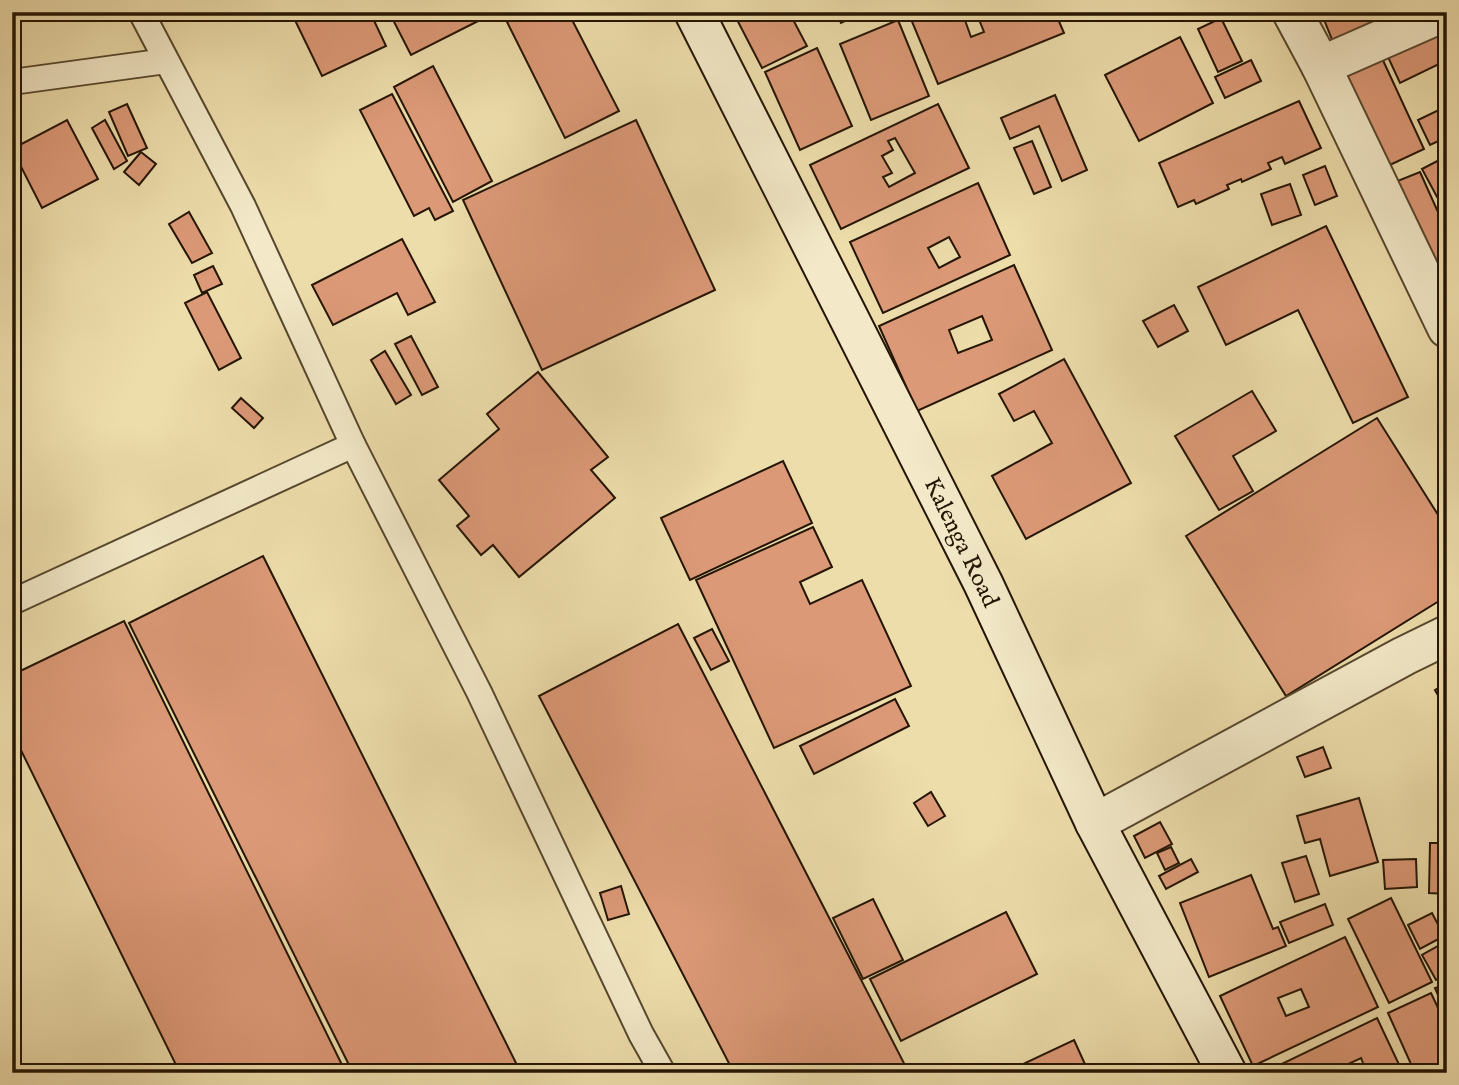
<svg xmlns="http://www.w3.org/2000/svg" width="1459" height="1085" font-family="'IM FELL English',serif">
<rect width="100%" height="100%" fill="#edddab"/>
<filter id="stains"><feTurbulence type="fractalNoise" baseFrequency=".00286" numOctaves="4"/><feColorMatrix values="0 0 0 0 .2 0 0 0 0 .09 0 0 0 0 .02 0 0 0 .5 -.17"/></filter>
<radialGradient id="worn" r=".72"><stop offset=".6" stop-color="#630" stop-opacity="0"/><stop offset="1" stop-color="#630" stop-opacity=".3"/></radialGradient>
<!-- building -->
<g fill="#dc9977" stroke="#241504" stroke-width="2" fill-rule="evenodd">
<path d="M 291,12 L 370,12 L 386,46 L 322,76 Z"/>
<path d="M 389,12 L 496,12 L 411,55 Z"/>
<path d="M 526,12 L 568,12 L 619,111 L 565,138 L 507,22 Z"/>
<path d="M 733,12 L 789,12 L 807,46 L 762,68 Z"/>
<path d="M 836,12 L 863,12 L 841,23 Z"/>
<path d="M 908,12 L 962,12 L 971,37 L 984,32 L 976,12 L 1055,12 L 1064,33 L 938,84 Z"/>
<path d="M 1321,12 L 1378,12 L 1382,22 L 1333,42 Z"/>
<path d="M 1221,18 L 1242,61 L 1218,72 L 1198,29 Z"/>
<path d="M 898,20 L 929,96 L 871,120 L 840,44 Z"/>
<path d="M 1447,29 L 1447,65 L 1445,61 L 1400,83 L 1388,57 Z"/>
<path d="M 1180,37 L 1213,103 L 1139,141 L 1105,75 Z"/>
<path d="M 817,48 L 852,126 L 800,150 L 765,72 Z"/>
<path d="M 1381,56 L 1424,149 L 1375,172 L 1331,80 Z"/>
<path d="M 1251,60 L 1261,81 L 1225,98 L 1215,77 Z"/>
<path d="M 433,66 L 492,181 L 453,202 L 394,87 Z"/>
<path d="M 392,94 L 453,211 L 435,220 L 429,208 L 414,216 L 360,110 Z"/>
<path d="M 1055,95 L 1087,170 L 1062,181 L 1039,126 L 1010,139 L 1001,118 Z"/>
<path d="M 1299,101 L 1321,148 L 1285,164 L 1282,157 L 1268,163 L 1271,169 L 1242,182 L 1241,179 L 1227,185 L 1229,189 L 1196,204 L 1194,200 L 1178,207 L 1159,163 Z"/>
<path d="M 127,104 L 147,148 L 128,156 L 109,112 Z"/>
<path d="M 938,104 L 969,168 L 841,229 L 810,165 ZM 895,138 L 915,173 L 889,187 L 883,177 L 892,173 L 882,156 L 893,150 L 888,141 Z"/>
<path d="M 1447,106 L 1447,137 L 1430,145 L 1418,120 Z"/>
<path d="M 67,120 L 98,179 L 42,208 L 12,149 Z"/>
<path d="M 105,120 L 127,161 L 114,169 L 92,128 Z"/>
<path d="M 636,120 L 715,290 L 542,370 L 463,200 Z"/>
<path d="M 1032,141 L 1051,187 L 1034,194 L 1014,148 Z"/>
<path d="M 141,152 L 156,164 L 139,185 L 124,172 Z"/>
<path d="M 1447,156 L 1447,192 L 1437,197 L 1422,169 Z"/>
<path d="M 1325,166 L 1337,196 L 1315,205 L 1303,175 Z"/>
<path d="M 1420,172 L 1447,232 L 1447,257 L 1426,265 L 1390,184 Z"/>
<path d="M 978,183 L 1010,255 L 883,313 L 850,242 ZM 949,237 L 960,257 L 939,268 L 928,248 Z"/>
<path d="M 1290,184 L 1301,215 L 1272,225 L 1261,194 Z"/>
<path d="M 189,212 L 212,253 L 192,263 L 169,224 Z"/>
<path d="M 1326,226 L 1408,397 L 1353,423 L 1298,310 L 1226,345 L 1198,287 Z"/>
<path d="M 402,239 L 435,302 L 408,315 L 397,293 L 333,325 L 312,285 Z"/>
<path d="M 1014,265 L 1052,350 L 917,411 L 879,326 ZM 982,316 L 992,340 L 958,353 L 949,330 Z"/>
<path d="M 213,266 L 222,284 L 202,293 L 194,275 Z"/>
<path d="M 207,292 L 241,358 L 219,370 L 185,303 Z"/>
<path d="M 1174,305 L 1188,331 L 1158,347 L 1143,321 Z"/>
<path d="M 411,336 L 438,387 L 422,395 L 395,344 Z"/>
<path d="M 385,351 L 411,395 L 396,404 L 371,360 Z"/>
<path d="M 1064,359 L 1131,483 L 1026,539 L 992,476 L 1052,443 L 1034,411 L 1014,421 L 999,394 Z"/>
<path d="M 538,372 L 608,457 L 591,470 L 615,498 L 519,577 L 493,545 L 481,555 L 457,526 L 469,516 L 439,480 L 499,429 L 487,414 Z"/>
<path d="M 1252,391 L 1276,431 L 1233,456 L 1253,491 L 1219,510 L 1175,436 Z"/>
<path d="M 241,398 L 263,418 L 254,428 L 232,408 Z"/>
<path d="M 1377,418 L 1447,529 L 1447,596 L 1286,696 L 1186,536 Z"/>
<path d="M 783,461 L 812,523 L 690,580 L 661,518 Z"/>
<path d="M 813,527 L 832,567 L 800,582 L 810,604 L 862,580 L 911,686 L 774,748 L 696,580 Z"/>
<path d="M 263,556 L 521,1073 L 353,1073 L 129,623 Z"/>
<path d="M 124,621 L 346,1073 L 180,1073 L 12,732 L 12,675 Z"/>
<path d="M 678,624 L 909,1073 L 734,1073 L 539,696 Z"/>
<path d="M 712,629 L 729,661 L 711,670 L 694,638 Z"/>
<path d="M 1447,683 L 1447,711 L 1435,690 Z"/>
<path d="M 895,699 L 909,726 L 814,774 L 800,746 Z"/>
<path d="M 1323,747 L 1331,768 L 1305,777 L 1297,757 Z"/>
<path d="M 931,792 L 945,816 L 928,826 L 914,803 Z"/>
<path d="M 1359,798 L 1378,862 L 1330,876 L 1320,839 L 1305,843 L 1297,816 Z"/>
<path d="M 1160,822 L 1172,844 L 1145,858 L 1134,836 Z"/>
<path d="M 1430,843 L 1447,843 L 1447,894 L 1429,893 Z"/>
<path d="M 1171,847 L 1179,863 L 1165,870 L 1157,853 Z"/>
<path d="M 1306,856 L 1319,894 L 1295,902 L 1282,863 Z"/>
<path d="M 1191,859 L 1198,872 L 1166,889 L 1159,876 Z"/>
<path d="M 1416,859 L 1417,887 L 1385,889 L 1383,860 Z"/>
<path d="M 1251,875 L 1273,929 L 1278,927 L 1286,946 L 1209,977 L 1180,903 Z"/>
<path d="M 621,886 L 629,914 L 608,920 L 600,893 Z"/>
<path d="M 1391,898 L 1432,982 L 1389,1003 L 1348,919 Z"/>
<path d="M 873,899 L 903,960 L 863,979 L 833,918 Z"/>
<path d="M 1325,904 L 1333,925 L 1289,943 L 1280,922 Z"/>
<path d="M 1006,912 L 1037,974 L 901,1041 L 870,979 Z"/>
<path d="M 1432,913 L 1444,936 L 1420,949 L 1408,925 Z"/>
<path d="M 1345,937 L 1378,1007 L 1253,1066 L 1220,996 ZM 1301,989 L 1309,1007 L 1286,1016 L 1278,998 Z"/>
<path d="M 1445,942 L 1447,945 L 1447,974 L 1436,980 L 1422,955 Z"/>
<path d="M 1447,984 L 1447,1016 L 1435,988 Z"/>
<path d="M 1431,993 L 1447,1027 L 1447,1073 L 1415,1073 L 1388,1013 Z"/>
<path d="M 1377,1018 L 1403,1073 L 1367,1073 L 1361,1058 L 1329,1073 L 1263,1073 Z"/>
<path d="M 1074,1040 L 1089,1073 L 1004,1073 Z"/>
</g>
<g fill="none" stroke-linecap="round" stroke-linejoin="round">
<!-- service casing -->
<g stroke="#56472e" stroke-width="28">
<g id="service">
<path d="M 141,12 L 243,206 L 353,445 L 479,692 L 641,1034 L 663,1073"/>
<path d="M 12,82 L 166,61"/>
<path d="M 12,602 L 353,445"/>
</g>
</g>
<!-- minor casing -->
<g stroke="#56472e" stroke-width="42">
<g id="minor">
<path d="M 1292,12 L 1321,66 L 1447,328"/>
<path d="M 1321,66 L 1444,12"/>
<path d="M 1095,823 L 1404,656 L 1447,635"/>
</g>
</g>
<!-- secondary casing -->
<g stroke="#241504" stroke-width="42">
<path id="secondary" d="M 694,12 L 983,583 L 1095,823 L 1227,1073"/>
</g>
<!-- service -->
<use href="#service" stroke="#f3e9c8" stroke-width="24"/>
<!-- minor -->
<use href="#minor" stroke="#f3e9c8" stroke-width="38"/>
<!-- secondary -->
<use href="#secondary" stroke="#f3e9c8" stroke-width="38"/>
</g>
<g text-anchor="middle" stroke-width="6" stroke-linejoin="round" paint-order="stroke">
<!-- street labels -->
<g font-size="24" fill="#241504" stroke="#f3e9c8">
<text transform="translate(962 542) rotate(64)" y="8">Kalenga Road</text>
</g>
</g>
<!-- margin -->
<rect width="1459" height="1085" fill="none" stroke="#edddab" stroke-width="42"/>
<rect x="14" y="14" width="1431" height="1057" fill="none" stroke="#241504" stroke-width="3.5"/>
<rect x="21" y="21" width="1417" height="1043" fill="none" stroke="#241504" stroke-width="2"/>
<rect width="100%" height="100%" filter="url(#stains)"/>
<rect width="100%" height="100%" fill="url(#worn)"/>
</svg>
